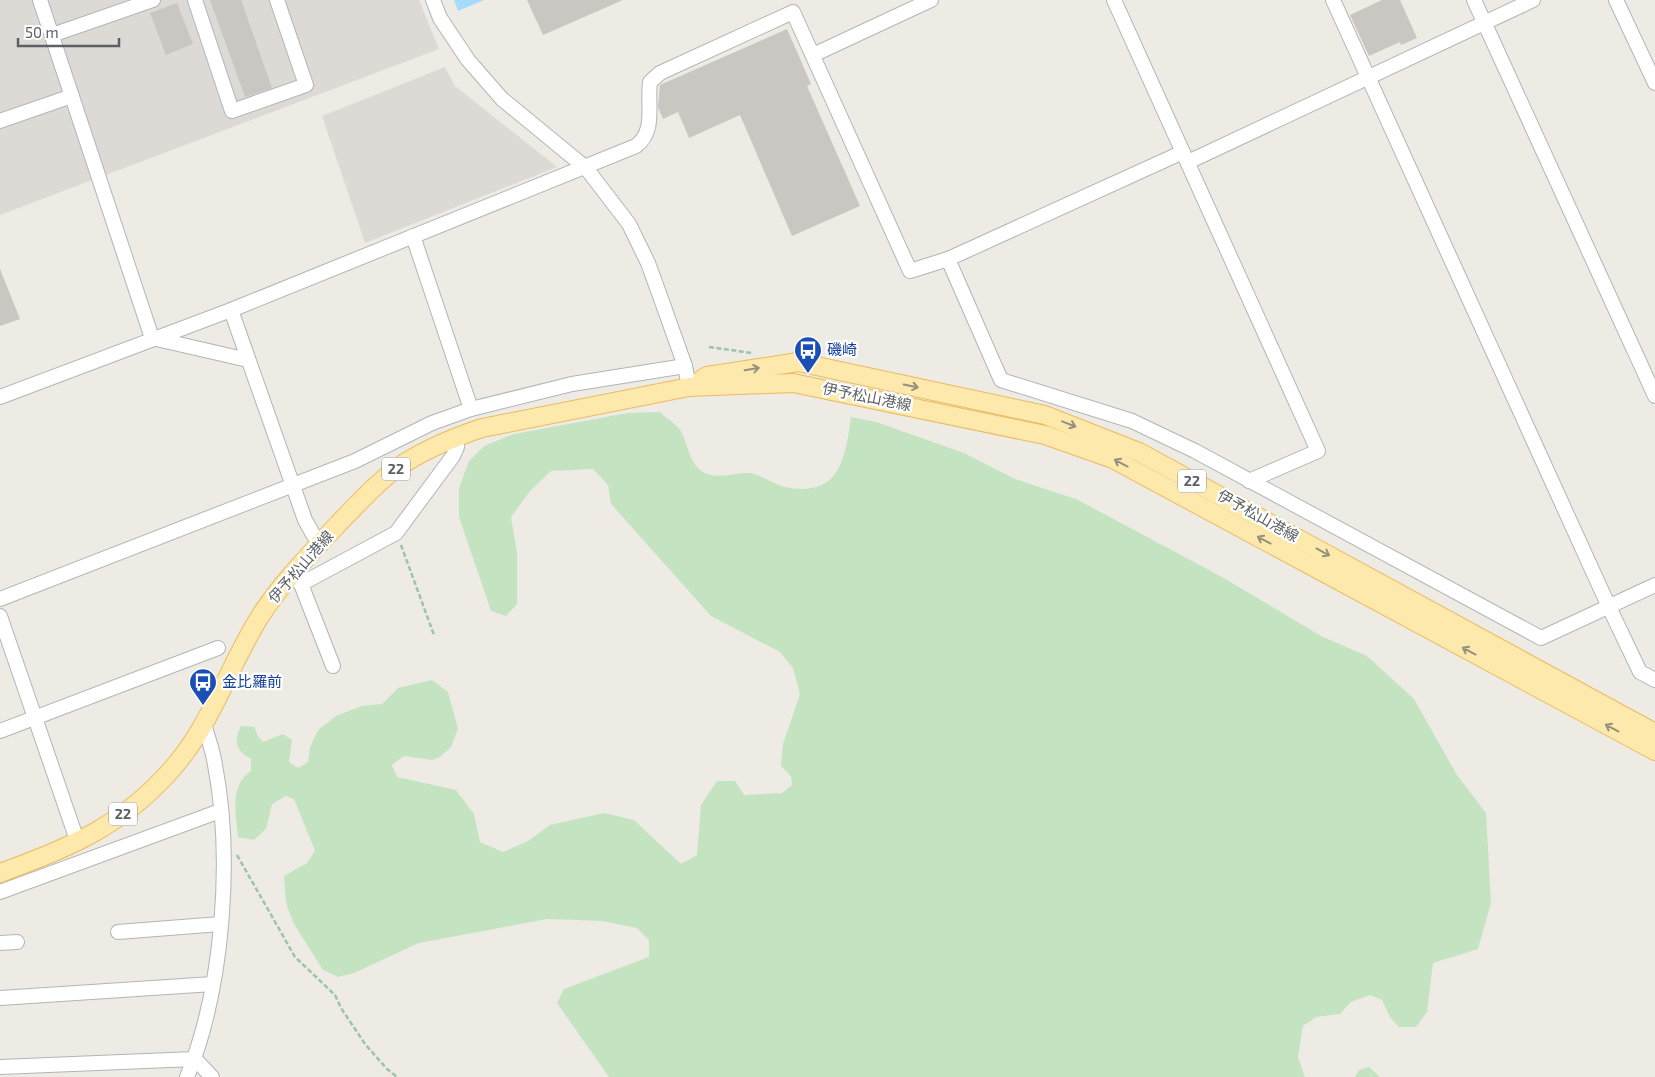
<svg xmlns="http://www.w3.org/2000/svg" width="1655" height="1077" font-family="'Exo 2','Noto Sans JP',sans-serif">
<rect width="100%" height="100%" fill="#eeebe4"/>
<!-- industrial -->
<g fill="#dddad6">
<path d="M 0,0 L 419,0 L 439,49 L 0,215 Z"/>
<path d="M 445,67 L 455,86 L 557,167 L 365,243 L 322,116 Z"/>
</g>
<!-- green -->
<g fill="#c4e4c1">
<path d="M 660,412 C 666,418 678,425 682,433 C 689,448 690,467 707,474 C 721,479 736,472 749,473 C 762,475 773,484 785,487 C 840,498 845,459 851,417 L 876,422 L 964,453 L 1015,479 L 1076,499 L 1222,577 L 1321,636 L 1367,656 L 1414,699 L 1457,775 L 1486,813 L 1491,903 L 1478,949 L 1433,963 L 1427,1012 L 1416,1027 L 1399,1027 L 1390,1017 L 1382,1000 L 1370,995 L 1351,1002 L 1340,1014 L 1316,1017 L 1303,1026 L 1298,1057 L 1305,1077 L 609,1077 L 557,1003 L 564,989 L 649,957 L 649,940 L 637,928 L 602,921 L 547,919 L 419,943 L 354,973 L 338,977 L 323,970 L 294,924 L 286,903 L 284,876 L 307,863 L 315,851 L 294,799 L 286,796 L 272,804 L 266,829 L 254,840 L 238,837 C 236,815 229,785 251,771 L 251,759 C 236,752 233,740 241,726 L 254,727 L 258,736 L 263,742 L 283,734 L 292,740 L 289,762 L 298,768 L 308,762 L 310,747 L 318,730 L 336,716 L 362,706 L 382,704 L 398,688 L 432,680 L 448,692 L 458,729 L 451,747 L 440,757 L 432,760 L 404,756 L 392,765 L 397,777 L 456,790 L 474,814 L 480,842 L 503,852 L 528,841 L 550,825 L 604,813 L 634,820 L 681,864 L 697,855 L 701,805 L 717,781 L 735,781 L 744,795 L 782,793 L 792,785 L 791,776 L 781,766 L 783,744 L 800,694 L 793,668 L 780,652 L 711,616 L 611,504 L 608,485 L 593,469 L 551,471 L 530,491 L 511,517 L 517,552 L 517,604 L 506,616 L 491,611 L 459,517 L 459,488 L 469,461 L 484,446 L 514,434 L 628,413 Z"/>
<path d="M 1369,1067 L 1380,1077 L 1355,1077 L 1359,1070 Z"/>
</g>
<!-- water -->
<path fill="#a6dcfb" d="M 454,0 L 484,0 L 458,11 Z"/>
<!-- building -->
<g fill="#cac6c1">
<path d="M 210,0 L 241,0 L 272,88 L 245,97 Z"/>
<path d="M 527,0 L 623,0 L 543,35 Z"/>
<path d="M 1382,0 L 1400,0 L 1417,38 L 1401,45 L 1400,42 L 1369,56 L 1350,15 Z"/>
<path d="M 177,3 L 193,44 L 166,55 L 150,13 Z"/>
<path d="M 787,29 L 811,84 L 807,86 L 860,206 L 792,236 L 740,115 L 689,138 L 678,112 L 663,119 L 658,107 L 660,85 Z"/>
<path d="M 0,269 L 20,319 L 0,326 Z"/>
</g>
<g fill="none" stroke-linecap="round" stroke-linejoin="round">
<!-- minor casing -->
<g stroke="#b1b5b8" stroke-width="16">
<g id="minor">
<path d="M 40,0 L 152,338 L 248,360"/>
<path d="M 195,0 L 232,111 L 306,85 L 277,0"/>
<path d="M 433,0 L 440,18 L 468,60 L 502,99 L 586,168 L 629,224 L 648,263 L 660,296 L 685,366 L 689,387"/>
<path d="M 1114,0 L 1318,451 L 1249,481"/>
<path d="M 1333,0 L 1609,607 L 1640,672 L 1655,680"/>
<path d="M 1474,0 L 1655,396"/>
<path d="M 1616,0 L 1655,83"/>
<path d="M 52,35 L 153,0"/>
<path d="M 813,55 L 931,0"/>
<path d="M 0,121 L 72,96"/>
<path d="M 1188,162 L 1533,0"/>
<path d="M 413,236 L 471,409"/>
<path d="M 948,259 L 1001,380 L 1132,421 L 1195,451 L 1541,638 L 1655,585"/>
<path d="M 231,310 L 305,520 L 314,536 L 321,541"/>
<path d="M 0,397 L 231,310 L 636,146 C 656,131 647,106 650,82 L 660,73 L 793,12 L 910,271 L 948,259 L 1183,152"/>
<path d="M 291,575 L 301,584 L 396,533 L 453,456 L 457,447 L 456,437"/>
<path d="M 301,584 L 333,666"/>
<path d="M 0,599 L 355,461 L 432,423 L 471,409 L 572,384 L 685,366"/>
<path d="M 0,616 L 78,843"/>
<path d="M 0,731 L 218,648"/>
<path d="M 0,892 L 220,811"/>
<path d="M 118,932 L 220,924"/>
<path d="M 0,943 L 17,942"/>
<path d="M 0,998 L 213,984"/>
<path d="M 0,1067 L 195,1059 L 212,1077"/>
<path d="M 187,1077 C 223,989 233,859 215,765 C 213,751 208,738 204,724"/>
</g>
</g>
<!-- major casing -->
<g stroke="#ebba5f" stroke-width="20">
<g id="major">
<path d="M 702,379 L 707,376 L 798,362 L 1045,415 L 1139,452 L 1655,733"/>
<path d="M 0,873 C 70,847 121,827 172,769 C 211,725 228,668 259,618 C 281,583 311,553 339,523 C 358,504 375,484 397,468 C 423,450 452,438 482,428 L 689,387 L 793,383 L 1045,435 L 1113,459 L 1655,751"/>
</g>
</g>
<!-- path -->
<g stroke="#9bc5a4" stroke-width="2.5" stroke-dasharray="5 2.5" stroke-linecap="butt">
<path d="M 709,347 L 752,353"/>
<path d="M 401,545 L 434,635"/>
<path d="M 237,855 L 295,957 L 335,995 L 341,1008 L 365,1044 L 387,1069 L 397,1077"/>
</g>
<!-- minor -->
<use href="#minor" stroke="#fff" stroke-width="14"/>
<!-- major -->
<use href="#major" stroke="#fce9ab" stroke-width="18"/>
</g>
<!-- one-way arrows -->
<defs><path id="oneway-shaft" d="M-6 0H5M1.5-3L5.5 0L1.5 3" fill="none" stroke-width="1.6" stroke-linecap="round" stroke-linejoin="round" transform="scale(1.25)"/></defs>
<g stroke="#94907d">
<use href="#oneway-shaft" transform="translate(752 369) rotate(-9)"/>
<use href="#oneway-shaft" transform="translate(911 386) rotate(12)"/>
<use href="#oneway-shaft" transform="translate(1069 424) rotate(21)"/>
<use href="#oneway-shaft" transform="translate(1121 463) rotate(-152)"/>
<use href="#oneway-shaft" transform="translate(1264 540) rotate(-152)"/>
<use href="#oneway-shaft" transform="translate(1323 552) rotate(29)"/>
<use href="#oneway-shaft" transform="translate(1469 651) rotate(-152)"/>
<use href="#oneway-shaft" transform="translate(1612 728) rotate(-152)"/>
</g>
<!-- icons -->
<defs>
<g id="bus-pin" transform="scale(1.4375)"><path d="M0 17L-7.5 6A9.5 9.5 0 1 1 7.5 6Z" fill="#1a4fb4" stroke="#fff"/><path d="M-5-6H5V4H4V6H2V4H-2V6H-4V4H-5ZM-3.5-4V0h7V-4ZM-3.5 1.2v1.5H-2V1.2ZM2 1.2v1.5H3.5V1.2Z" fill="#fff"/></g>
</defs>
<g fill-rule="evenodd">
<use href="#bus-pin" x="808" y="350"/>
<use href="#bus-pin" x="203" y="682"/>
</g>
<g text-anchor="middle" stroke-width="4.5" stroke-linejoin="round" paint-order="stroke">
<!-- shield labels -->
<g fill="#fff" stroke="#8d9092" stroke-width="1">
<rect x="382" y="457.5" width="28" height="23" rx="4"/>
<rect x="1178" y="469.5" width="28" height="23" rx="4"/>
<rect x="109" y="802.5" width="28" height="23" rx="4"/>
</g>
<g font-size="14" font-weight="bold" fill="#5c6064">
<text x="396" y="474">22</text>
<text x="1192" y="486">22</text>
<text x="123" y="819">22</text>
</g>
<!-- transit labels -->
<g font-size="15" fill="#164399" stroke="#fff" text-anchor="start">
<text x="827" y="355">磯崎</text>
<text x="222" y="687">金比羅前</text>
</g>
<!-- street labels -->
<g font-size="15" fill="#5c6064" stroke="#fff">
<text transform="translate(867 397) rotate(11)" y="5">伊予松山港線</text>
<text transform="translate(1258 516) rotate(29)" y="5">伊予松山港線</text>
<text transform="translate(301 567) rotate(-49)" y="5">伊予松山港線</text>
</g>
</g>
<!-- scale -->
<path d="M18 38v8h101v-8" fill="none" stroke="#5c6064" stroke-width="2.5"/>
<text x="25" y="38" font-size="15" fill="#5c6064" stroke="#ffffff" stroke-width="4" paint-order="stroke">50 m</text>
</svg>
